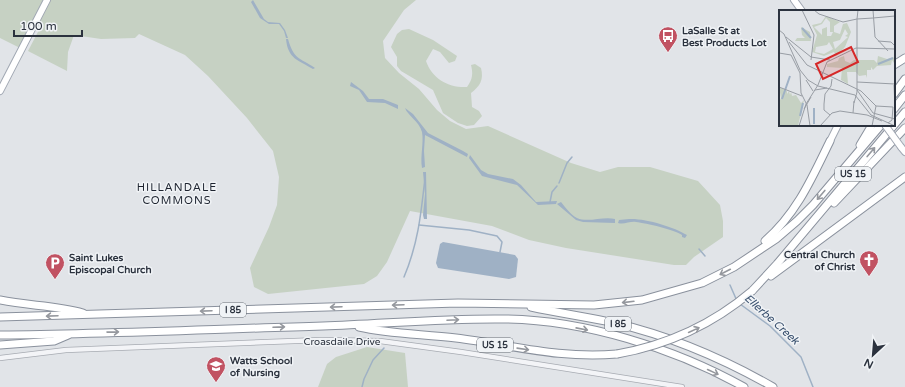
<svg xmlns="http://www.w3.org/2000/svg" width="905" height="387" font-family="'Varela Round',sans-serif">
<rect width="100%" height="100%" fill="#e1e4e8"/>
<!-- green -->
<g fill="#c6d1c3">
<path d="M 0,0 L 416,0 L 404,10 L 383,41 L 385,58 L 399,73 L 419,89 L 437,110 L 450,121 L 466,129 L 488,126 L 571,163 L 600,172 L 618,167 L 650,167 L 698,181 L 720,205 L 723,221 L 723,237 L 694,257 L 686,265 L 674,265 L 566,248 L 529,240 L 492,226 L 410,211 L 387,262 L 377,276 L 364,284 L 268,294 L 254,287 L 250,268 L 269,227 L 277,205 L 279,177 L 273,151 L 247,118 L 208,76 L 185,55 L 139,34 L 135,38 L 101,39 L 74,35 L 68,52 L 67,71 L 28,51 L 40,28 L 39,18 L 20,48 L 0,38 Z"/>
<path d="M 409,29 L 433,40 L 457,56 L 455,61 L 449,63 L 440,52 L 433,49 L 426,61 C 432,79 449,88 467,87 C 473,79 473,73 471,65 L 475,64 L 481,68 C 484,80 480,86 471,93 L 472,107 L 479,111 L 482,116 L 474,125 L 467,126 L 458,123 L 443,113 L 433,90 L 401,71 L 397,66 L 397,57 L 391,47 L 397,34 L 402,30 Z"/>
<path d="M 367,347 L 405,353 L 408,387 L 318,387 L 327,364 L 336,357 Z"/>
</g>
<!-- water -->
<g fill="#9fb1c5">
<path d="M 253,0 L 264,19 L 268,22 L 280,23 L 285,30 L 288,38 L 286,38 L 284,31 L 279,24 L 269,24 L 260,18 L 251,2 Z"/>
<path d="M 286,39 L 288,39 C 294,60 299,57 315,68 L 313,69 C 298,60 288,59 286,39 Z"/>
<path d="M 351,82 L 363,91 L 369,99 L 383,99 L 398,105 L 398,109 L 385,103 L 367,102 L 359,90 L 350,86 Z"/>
<path d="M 405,108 L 413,114 L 428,133 L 463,151 L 468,154 L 467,157 L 425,135 L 424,151 L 425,167 L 422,168 C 420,156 424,143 422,132 C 419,121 408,116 405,108 Z"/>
<path d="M 470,155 L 481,170 L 488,174 L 513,179 L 521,185 L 536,202 L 557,201 L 556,204 L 538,205 L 517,185 L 482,176 L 469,158 Z"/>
<path d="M 423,172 L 426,172 L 427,219 L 424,219 L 423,215 L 425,194 Z"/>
<path d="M 561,202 C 565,207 571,215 577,218 C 588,223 603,216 615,219 L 615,223 L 583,222 L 576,220 L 557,204 Z"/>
<path d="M 629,219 C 645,218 674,227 687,235 L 685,238 L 682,237 L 682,235 C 675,230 646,223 636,222 C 630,221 624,225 618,223 L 619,220 Z"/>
<path d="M 443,242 L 515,255 L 518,259 L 516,277 L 509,279 L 438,268 L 436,263 L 440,244 Z"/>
</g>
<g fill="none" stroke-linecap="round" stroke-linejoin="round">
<!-- stream -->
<g stroke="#9fb1c5" stroke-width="1.5">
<path d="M 559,183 L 567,163 L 572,157"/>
<path d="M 550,202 L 552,192 L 557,186"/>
<path d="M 419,225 L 469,230 L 497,236 L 502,242 L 500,252"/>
<path d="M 699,249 L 705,256"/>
<path d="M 404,277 C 418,244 421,214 425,178"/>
<path d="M 730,285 L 737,301"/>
<path d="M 740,304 L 770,326 L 801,357 L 813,387"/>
<path d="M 362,387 L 364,379 L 373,360 L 384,348"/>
</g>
<!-- minor casing -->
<g stroke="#a7abb2" stroke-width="6">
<path id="minor" d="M 0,358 L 66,350 L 116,348 L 321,340 L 380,341 L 461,352 L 682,387"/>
</g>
<!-- major casing -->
<g stroke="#a1a8b3" stroke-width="8">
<g id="major">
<path d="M 794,0 L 802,11"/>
<path d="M 0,91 L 47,0"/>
<path d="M 830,141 L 838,125"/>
<path d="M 901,147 L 905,152"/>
</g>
</g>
<!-- highway casing -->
<g stroke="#8a919d" stroke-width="9">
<g id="highway">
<path d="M 894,65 L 905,58"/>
<path d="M 894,94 L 905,79"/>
<path d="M 894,109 L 905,95"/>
<path d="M 860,145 L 872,125"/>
<path d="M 834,203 L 905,128"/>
<path d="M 765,241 C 797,213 812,178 830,141"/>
<path d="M 771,276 L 905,177"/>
<path d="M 752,291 L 777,264 L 905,112"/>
<path d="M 0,300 C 28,306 56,305 83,313"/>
<path d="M 531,307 C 559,313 587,317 615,323 C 670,336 724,359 773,387"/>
<path d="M 0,317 L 458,303 L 594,305 L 642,300 L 702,283 L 734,267 L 776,239 L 797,221 L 813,205 L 881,125"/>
<path d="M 359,327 C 390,334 424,334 456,338 C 512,345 559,359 617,354"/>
<path d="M 0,335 C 108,334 215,329 323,326 C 383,324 444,318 505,319 C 584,320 674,348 744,387"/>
<path d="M 0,345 L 54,341 L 68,335"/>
</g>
</g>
<!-- minor -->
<use href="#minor" stroke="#f3f4f7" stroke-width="4.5"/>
<!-- major -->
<use href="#major" stroke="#fff" stroke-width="6"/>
<!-- highway -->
<use href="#highway" stroke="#fff" stroke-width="7"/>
<!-- major-bridge casing -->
<g stroke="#a1a8b3" stroke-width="8" stroke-linecap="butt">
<path id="major-bridge" d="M 885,125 L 901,147"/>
</g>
<!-- highway-bridge casing -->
<g stroke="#8a919d" stroke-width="9" stroke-linecap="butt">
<path id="highway-bridge" d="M 617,354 C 668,345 712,325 752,291"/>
</g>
<!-- major-bridge -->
<use href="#major-bridge" stroke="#fff" stroke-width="6"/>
<!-- highway-bridge -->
<use href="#highway-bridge" stroke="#fff" stroke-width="7"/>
</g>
<!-- one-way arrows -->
<defs><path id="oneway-shaft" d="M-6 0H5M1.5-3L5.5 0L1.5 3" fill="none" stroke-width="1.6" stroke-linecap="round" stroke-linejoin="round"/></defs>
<g stroke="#95989e">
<use href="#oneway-shaft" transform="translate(871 152) rotate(-50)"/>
<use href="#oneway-shaft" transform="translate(821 195) rotate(130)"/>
<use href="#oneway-shaft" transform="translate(725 272) rotate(153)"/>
<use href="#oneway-shaft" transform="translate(628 302) rotate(173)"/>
<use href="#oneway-shaft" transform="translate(398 305) rotate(178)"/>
<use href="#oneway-shaft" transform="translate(336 307) rotate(178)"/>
<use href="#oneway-shaft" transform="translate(206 311) rotate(178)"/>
<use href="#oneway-shaft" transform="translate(52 316) rotate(178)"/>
<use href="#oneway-shaft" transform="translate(453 320) rotate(-3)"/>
<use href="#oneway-shaft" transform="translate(279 327) rotate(-2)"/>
<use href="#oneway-shaft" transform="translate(582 329) rotate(11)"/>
<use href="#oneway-shaft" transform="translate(694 330) rotate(-25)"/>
<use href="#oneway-shaft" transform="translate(113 332) rotate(-1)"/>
<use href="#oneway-shaft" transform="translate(523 349) rotate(8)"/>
<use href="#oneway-shaft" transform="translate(713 372) rotate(25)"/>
</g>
<!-- icons -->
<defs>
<g id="bus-pin" transform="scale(1)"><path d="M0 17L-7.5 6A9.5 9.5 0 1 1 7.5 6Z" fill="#c15262" stroke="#f0f3f6"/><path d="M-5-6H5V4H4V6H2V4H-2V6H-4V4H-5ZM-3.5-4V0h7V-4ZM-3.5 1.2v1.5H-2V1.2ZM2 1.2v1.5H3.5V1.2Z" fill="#fff"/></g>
<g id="church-pin" transform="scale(1)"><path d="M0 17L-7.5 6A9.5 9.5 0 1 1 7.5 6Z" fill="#c15262" stroke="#f0f3f6"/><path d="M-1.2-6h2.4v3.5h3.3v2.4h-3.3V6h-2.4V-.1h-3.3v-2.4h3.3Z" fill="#fff"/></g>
<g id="parking-pin" transform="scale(1)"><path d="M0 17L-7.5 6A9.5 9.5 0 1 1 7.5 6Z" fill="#c15262" stroke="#f0f3f6"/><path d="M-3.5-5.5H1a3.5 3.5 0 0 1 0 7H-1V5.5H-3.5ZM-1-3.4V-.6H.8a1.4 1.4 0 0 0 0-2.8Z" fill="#fff"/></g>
<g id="school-pin" transform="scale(1)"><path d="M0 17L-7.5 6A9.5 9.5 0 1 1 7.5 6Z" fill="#c15262" stroke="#f0f3f6"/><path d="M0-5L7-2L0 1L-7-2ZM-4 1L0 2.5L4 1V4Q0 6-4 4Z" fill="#fff"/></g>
</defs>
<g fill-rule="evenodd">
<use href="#bus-pin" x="668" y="36"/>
<use href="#church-pin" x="869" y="260"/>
<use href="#parking-pin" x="55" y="263"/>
<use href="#school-pin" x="216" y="366"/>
</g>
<g text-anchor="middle" stroke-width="3" stroke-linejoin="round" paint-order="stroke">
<!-- shield labels -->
<g fill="#f0f3f6" stroke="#666c75" stroke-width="1">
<rect x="835" y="167" width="36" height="14" rx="3"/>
<rect x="220" y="303" width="26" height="14" rx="3"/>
<rect x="605" y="317" width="26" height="14" rx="3"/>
<rect x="477" y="338" width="36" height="14" rx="3"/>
</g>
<g font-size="9" font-weight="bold" fill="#2b323e">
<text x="853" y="177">US 15</text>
<text x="233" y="313">I 85</text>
<text x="618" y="327">I 85</text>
<text x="495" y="348">US 15</text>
</g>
<!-- poi labels -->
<g font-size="10" font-weight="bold" fill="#2b323e" stroke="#f0f3f6" text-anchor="start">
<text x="682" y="34">LaSalle St at<tspan x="682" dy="12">Best Products Lot</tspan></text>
<text x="855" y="258" text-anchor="end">Central Church<tspan x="855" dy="12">of Christ</tspan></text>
<text x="69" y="261">Saint Lukes<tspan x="69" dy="12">Episcopal Church</tspan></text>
<text x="230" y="364">Watts School<tspan x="230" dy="12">of Nursing</tspan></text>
</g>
<!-- street labels -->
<g font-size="10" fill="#2b323e" stroke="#f0f3f6">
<text x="342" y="345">Croasdaile Drive</text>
</g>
<!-- neighbourhood labels -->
<g font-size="11" letter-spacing="1" fill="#1d232f" stroke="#f0f3f6">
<text x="177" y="191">HILLANDALE<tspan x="177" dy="13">COMMONS</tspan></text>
</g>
<!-- water labels -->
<g font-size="11" font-style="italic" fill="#39506e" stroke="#f0f3f6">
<text transform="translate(772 319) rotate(42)" y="4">Ellerbe Creek</text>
</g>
</g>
<!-- overview -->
<g transform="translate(779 10)">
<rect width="116" height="116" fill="#e1e4e8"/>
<path d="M 47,6 L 61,12 L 55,16 L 55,22 L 61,24 L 64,14 L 68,13 L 72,22 L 66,37 L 57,46 L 55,42 L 45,46 L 33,42 L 38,25 L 33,15 L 42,13 ZM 47,8 L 51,12 L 51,22 L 54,22 L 52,26 L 48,26 L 48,17 L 43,19 L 43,25 L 35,17 L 43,14 ZM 66,19 L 69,24 L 66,26 L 69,27 L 56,39 L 54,32 L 61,30 ZM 50,32 L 54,39 L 45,44 L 36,42 L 37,37 L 48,35 ZM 22,17 L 31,22 L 32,31 L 16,31 L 18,28 L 26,28 L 23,25 ZM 65,46 L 66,51 L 71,53 L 75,50 L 95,50 L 98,53 L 99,46 L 108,49 L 116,47 L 116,51 L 115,53 L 113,50 L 112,55 L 98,56 L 94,60 L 92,57 L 92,60 L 88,60 L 88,68 L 87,65 L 80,66 L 77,62 L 68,62 L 69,74 L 62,70 L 63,58 L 48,57 L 48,54 L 59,51 L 60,48 ZM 0,77 L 8,81 L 8,84 L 10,81 L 11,85 L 12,82 L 13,86 L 17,85 L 22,93 L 25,90 L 19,116 L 0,116 L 0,92 L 2,88 Z" fill="#c6d1c3" fill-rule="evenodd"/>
<path fill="none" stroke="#9fb1c5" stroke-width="2" d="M 23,18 L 32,28M 99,54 L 114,48M 3,89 L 11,66M 35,98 L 35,114M 21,106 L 24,93"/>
<path fill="none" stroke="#989da4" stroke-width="1" d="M 23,0 L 35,25 L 32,50M 35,0 L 40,4 L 64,12 L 78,9 L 79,0M 94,0 L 96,27 L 109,41M 94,8 L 116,6M 0,20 L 5,24 L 21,60 L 29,70 L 39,76 L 76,85 L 92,105 L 116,116M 7,27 L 32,47 L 51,50M 99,31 L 112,32 L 116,36M 10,32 L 28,55 L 82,81 L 97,96 L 114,97 L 113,110 L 109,113M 0,43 L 12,45 L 21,63 L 22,83 L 28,95 L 31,116M 27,70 L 34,81M 78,72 L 116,74M 115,75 L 116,97M 0,77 L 23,86M 36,80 L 48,78M 78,80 L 94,103 L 116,109M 75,93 L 78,82 L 78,9 L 94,8M 25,99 L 32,87M 74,103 L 75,91M 51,105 L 45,100 L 45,94 L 46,84 L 52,76 L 53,69M 20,116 L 27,94 L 39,75 L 48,52 L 77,38 L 116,39M 41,116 L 53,103 L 61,101 L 88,105 L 103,111M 93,116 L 97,96"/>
<path fill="#d62828" fill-opacity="0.15" stroke="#d62828" stroke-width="2" d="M 72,37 L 79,52 L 44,69 L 37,54 Z"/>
<rect width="116" height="116" fill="none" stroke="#2b323e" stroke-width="2"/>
</g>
<!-- north arrow -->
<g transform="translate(873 355) rotate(206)" stroke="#f0f3f6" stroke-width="3" paint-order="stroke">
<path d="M0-3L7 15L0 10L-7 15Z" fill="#2b323e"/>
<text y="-6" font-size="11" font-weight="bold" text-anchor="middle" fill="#2b323e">N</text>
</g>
<!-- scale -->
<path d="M14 30v6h68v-6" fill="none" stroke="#2b323e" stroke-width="2"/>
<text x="20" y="30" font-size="12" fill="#2b323e" stroke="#f0f3f6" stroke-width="3" paint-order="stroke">100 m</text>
</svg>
